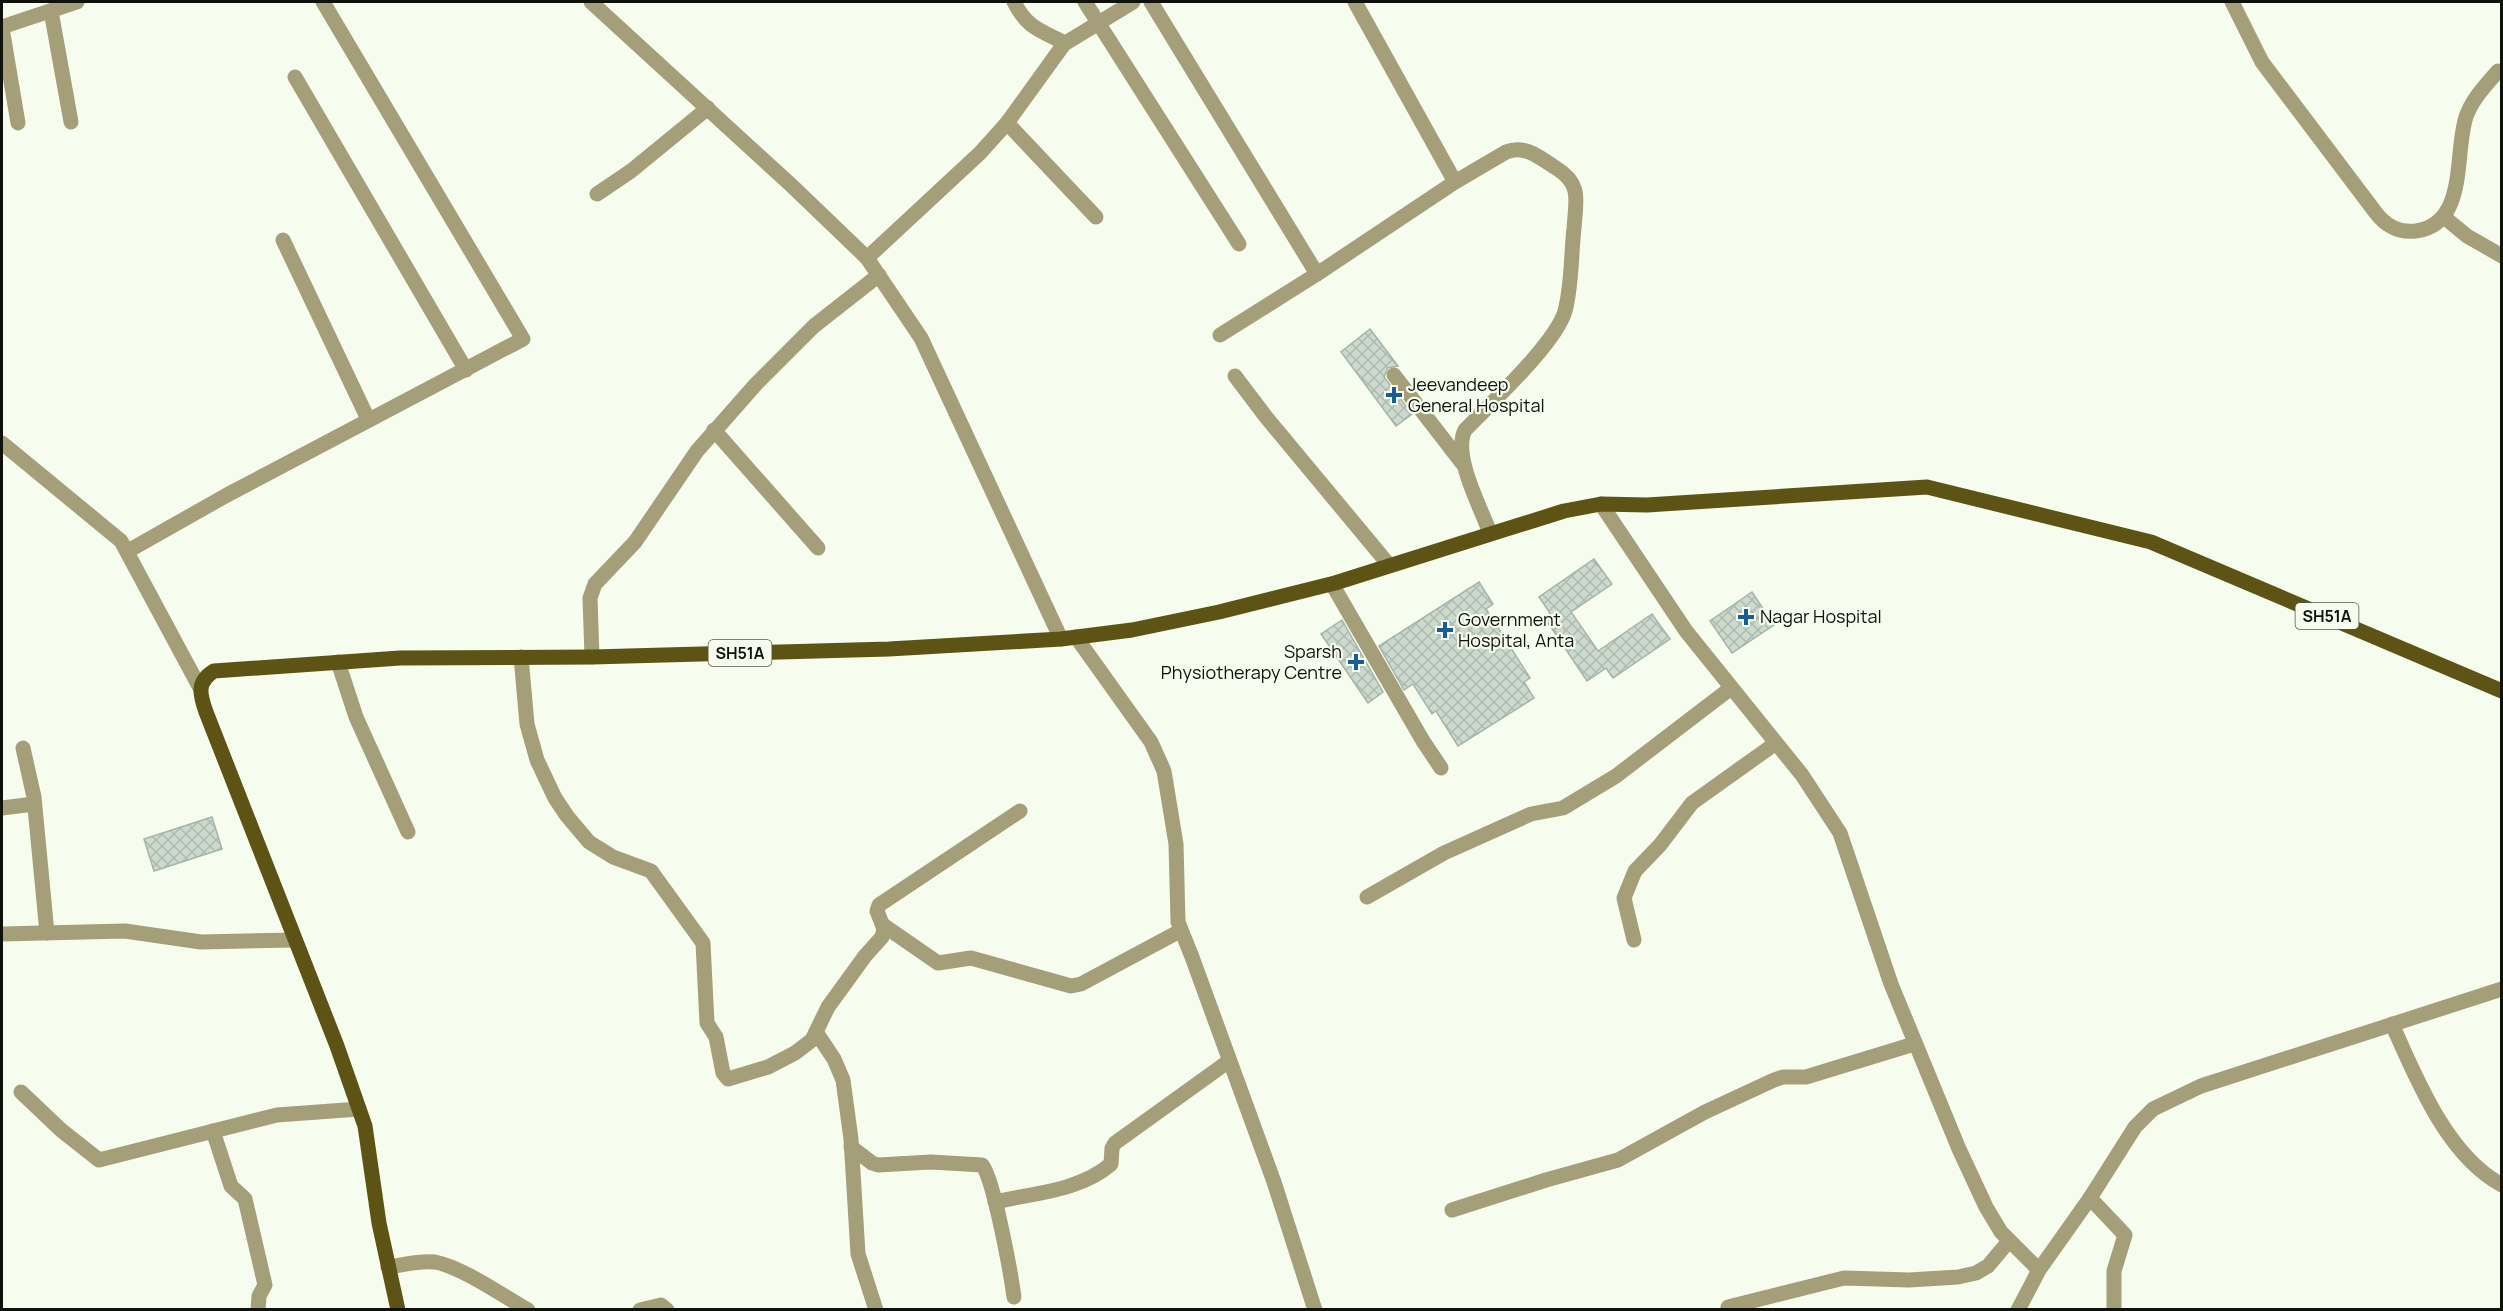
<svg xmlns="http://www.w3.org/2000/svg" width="2503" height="1311" font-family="Manrope,sans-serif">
<defs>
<pattern id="building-cross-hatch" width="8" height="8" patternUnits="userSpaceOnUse" patternTransform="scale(1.5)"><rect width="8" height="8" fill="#ccdace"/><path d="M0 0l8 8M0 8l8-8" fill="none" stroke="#aebab0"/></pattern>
</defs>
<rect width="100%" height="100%" fill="#f7fdee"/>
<!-- building -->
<g fill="url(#building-cross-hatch)" stroke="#a6b3a8" stroke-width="1.5">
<path d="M 1370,329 L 1398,366 L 1388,368 L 1384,377 L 1412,414 L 1396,426 L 1341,352 Z"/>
<path d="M 1594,559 L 1612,584 L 1571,612 L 1598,651 L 1652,614 L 1670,639 L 1613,678 L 1606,668 L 1587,681 L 1544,617 L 1550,613 L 1539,597 Z"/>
<path d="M 1479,582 L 1493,604 L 1486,609 L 1530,678 L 1524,682 L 1534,698 L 1458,746 L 1436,711 L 1432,714 L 1413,684 L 1404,690 L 1379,646 Z"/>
<path d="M 1752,592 L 1774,625 L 1732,653 L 1710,621 Z"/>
<path d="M 1342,620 L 1383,692 L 1368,703 L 1321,634 Z"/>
<path d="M 212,817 L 222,849 L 154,871 L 144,839 Z"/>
</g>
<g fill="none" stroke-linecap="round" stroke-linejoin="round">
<!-- minor -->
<g stroke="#a59f79" stroke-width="15">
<path d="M 591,2 L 791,185 L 867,258 L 921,338 L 1061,639"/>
<path d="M 1014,2 C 1027,28 1040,30 1065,43"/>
<path d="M 1085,2 L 1239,244"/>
<path d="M 1151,2 L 1317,274"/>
<path d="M 1355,2 L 1455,182"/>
<path d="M 2232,2 L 2262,62 L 2376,213 C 2386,226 2399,233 2416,231 C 2468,224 2454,153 2466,117 C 2472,99 2486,85 2498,71"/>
<path d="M 51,11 L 71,122"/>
<path d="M 2,27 L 77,2"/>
<path d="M 2,28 L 18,123"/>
<path d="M 295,77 L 466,370"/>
<path d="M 1007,123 L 1096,217"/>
<path d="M 597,194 L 631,171 L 708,108"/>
<path d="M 2444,217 L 2467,236 L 2502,256"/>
<path d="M 283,240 L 368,419"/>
<path d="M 867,258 L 980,153 L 1007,123 L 1064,44 L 1133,2"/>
<path d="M 1220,335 L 1317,274 L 1455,182 L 1506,152 C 1525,144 1540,158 1556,168 C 1582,184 1576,200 1574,228 C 1571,255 1572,285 1565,311 C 1556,343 1491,403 1465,430 C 1452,455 1481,508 1490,533"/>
<path d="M 1394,375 L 1462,463"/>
<path d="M 1235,376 L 1266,417 L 1389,565"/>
<path d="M 714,430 L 818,548"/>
<path d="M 2,443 L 121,541 L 200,688"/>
<path d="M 1601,504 L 1686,631 L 1802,775 L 1840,833 L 1891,984 L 1959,1149 L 1986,1207 L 2001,1232 L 2039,1270"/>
<path d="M 128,551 L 227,495 L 523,339 L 323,2"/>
<path d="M 1332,584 L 1423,741 L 1441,768"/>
<path d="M 1076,637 L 1151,742 L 1164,771 L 1176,844 L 1178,922 L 1192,957 L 1274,1182 L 1315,1310"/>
<path d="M 521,657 L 527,724 L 537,760 L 555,798 L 567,816 L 589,842 L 613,857 L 651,871 L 703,943 L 707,1023 L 716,1037 L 723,1073 L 728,1079 L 768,1067 L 795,1053 L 812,1040 L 828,1007 L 865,956 L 882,937 L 884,929 L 877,911 L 879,905 L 1020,811"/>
<path d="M 592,657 L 590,598 L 595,584 L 635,542 L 697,451 L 756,384 L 814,326 L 879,275"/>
<path d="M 338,662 L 356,717 L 408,832"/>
<path d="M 23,748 L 34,797 L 47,933"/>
<path d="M 2,808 L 34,804"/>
<path d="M 1367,897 L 1444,853 L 1531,814 L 1563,808 L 1616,776 L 1731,688"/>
<path d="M 883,925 L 938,963 L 971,958 L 1071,986 L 1081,984 L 1180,931"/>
<path d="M 2,934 L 125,931 L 201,942 L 295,940"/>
<path d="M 1634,940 L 1624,898 L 1635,871 L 1660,845 L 1692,803 L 1776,743"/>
<path d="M 2392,1024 C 2416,1078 2447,1156 2502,1185"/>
<path d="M 816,1032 L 834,1059 L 843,1080 L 851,1139 L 858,1254 L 876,1310"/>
<path d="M 21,1092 L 61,1130 L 99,1160 L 277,1115 L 359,1109"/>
<path d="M 213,1131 L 231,1186 L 245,1199 L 265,1285 L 259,1296 L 258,1310"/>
<path d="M 851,1147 L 872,1163 L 878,1165 L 931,1162 L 982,1165 C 994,1179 1011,1275 1014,1297"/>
<path d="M 2090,1198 L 2125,1235 L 2114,1271 L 2114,1310"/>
<path d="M 995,1202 C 1033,1193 1080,1191 1111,1164 L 1112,1148 L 1115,1143 L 1229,1061"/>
<path d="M 1452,1210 L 1546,1180 L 1618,1160 L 1705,1112 L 1774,1080 L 1783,1077 L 1806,1077 L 1914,1044"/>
<path d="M 388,1267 C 403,1265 420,1260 435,1262 C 462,1267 503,1296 528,1310"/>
<path d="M 1728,1307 L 1844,1278 L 1909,1280 L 1958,1277 L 1976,1273 L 1988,1266 L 2009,1241"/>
<path d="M 640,1310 L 661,1305 L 667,1310"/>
<path d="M 2018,1310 L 2039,1270 L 2090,1198 L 2135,1127 L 2153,1109 L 2201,1086 L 2502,989"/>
</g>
<!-- primary -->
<path stroke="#5d5315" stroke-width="15" d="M 398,1310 L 379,1223 L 365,1126 L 337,1046 L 206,712 C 200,695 196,682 214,671 L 400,658 L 592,657 L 889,649 L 1061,639 L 1132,630 L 1219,612 L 1335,583 L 1564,511 L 1601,504 L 1647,505 L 1927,487 L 2151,542 L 2502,691"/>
</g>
<!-- markers -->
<g fill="#185e92" stroke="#f7fdee" stroke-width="2">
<path d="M1391 386h6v6h6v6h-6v6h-6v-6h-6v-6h6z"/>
<path d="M1743 608h6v6h6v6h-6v6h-6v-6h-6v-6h6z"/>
<path d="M1442 621h6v6h6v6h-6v6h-6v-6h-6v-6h6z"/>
<path d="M1353 653h6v6h6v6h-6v6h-6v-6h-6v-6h6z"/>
</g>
<g text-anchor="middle" stroke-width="4.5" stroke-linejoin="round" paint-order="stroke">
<!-- shield labels -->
<g fill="#f7fdee" stroke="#555850" stroke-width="1.5">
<rect x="2295.5" y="603" width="63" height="26" rx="4.5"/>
<rect x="708.5" y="640" width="63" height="26" rx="4.5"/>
</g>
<g font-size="16" font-weight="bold" fill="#0f110c">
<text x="2327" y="622">SH51A</text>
<text x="740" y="659">SH51A</text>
</g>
<!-- poi labels -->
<g font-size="18" fill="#0f110c" stroke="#f7fdee" text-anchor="start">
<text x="1408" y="391">Jeevandeep<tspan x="1408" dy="21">General Hospital</tspan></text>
<text x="1760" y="623">Nagar Hospital</text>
<text x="1458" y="626">Government<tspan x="1458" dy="21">Hospital, Anta</tspan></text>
<text x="1342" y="658" text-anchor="end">Sparsh<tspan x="1342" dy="21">Physiotherapy Centre</tspan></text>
</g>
</g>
<!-- border -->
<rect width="2503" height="1311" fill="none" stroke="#0f110c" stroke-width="6"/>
</svg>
